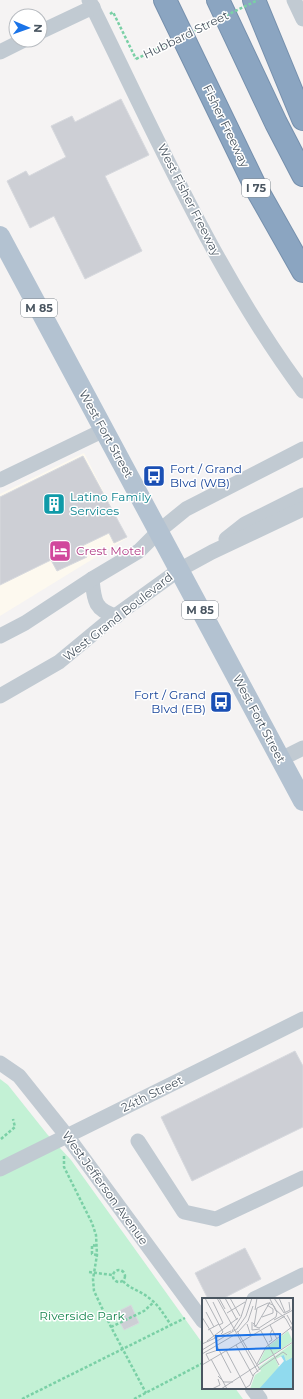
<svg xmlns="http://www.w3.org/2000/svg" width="303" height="1399" font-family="Montserrat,sans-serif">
<rect width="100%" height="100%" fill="#f5f3f3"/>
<!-- commercial -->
<path fill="#fdf9ef" d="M 84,453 L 127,538 L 0,616 L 0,494 Z"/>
<!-- green -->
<path fill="#c3f1d5" d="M 0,1079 L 8,1085 L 47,1134 L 71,1160 L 203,1344 L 203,1388 L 235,1388 L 243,1399 L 0,1399 Z"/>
<!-- building -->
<g fill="#cdcfd5" stroke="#d7d9de">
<path d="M 121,99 L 149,155 L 105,176 L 142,251 L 85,279 L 54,216 L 30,228 L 7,181 L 26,171 L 29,176 L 66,157 L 51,126 L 72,116 L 75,122 Z"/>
<path d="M 83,456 L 127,537 L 114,543 L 109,533 L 82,546 L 87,557 L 57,571 L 51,560 L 0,585 L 0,497 Z"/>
<path d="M 295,1051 L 303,1066 L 303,1127 L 192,1181 L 161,1117 Z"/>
<path d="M 245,1248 L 261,1279 L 222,1299 L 208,1299 L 195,1273 Z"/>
<path d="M 131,1305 L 139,1323 L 124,1330 L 115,1313 Z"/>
</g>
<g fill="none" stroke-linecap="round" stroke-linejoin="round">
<!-- highway casing -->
<g stroke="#7690ad" stroke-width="24">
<g id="highway">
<path d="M 165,0 L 256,188 L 303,271"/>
<path d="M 218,0 L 276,123 L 303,175"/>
<path d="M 254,0 L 303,119"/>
</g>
</g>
<!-- path -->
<g stroke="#7ad0a6" stroke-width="2.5" stroke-dasharray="3 2" stroke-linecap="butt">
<path d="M 110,14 L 113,12 L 136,59"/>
<path d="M 1,1139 L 15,1127 L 13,1119"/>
<path d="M 64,1156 L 64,1167 L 92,1223 L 96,1235 L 97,1255 L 93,1279 L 94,1291 L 111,1327 L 146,1393"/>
<path d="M 97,1255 L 92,1254 L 92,1245 L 97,1246"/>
<circle cx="119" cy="1276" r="6"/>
<path d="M 89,1272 L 112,1275"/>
<path d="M 123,1281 C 130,1289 141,1291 149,1298 C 159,1305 164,1315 171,1325"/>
<path d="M 111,1327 L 144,1311 L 154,1302"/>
<path d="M 22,1399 L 185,1318"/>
<path d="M 134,1399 L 203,1363"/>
</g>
<!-- minor -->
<g stroke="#c1cad2" stroke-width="15">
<path d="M 89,0 C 155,133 214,271 303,391"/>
<path d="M 294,0 L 303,19"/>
<path d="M 40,32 L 93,7"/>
<path d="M 0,52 L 24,40"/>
<path d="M 0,480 L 104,430"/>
<path d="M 226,539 L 245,524 L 303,495"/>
<path d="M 92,579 C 94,599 94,611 117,616"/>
<path d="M 0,636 L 25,623 L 92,579 L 139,551 L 159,531 L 186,509 L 303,449"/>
<path d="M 0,696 L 59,662 L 111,619 L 179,570 L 212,552 L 303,509"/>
<path d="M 281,759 L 303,748"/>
<path d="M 0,1063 L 19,1076 L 67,1136 L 203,1321"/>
<path d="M 138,1141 L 184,1212 L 216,1219 L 303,1178"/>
<path d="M 0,1169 L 303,1019"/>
<path d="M 254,1299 L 303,1275"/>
<path d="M 252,1388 L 260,1399"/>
</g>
<!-- major -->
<path stroke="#b3c2d1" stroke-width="20" d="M 0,236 L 303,801"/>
<!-- highway -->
<use href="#highway" stroke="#8ba5c1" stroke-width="22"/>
<!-- path-bridge -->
<path stroke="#7ad0a6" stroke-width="2.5" stroke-dasharray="3 2" stroke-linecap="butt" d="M 136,59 L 258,0"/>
</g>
<!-- icons -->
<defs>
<g id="bus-square" transform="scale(1.15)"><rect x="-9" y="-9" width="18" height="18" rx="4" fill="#1a4fb4" stroke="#fff"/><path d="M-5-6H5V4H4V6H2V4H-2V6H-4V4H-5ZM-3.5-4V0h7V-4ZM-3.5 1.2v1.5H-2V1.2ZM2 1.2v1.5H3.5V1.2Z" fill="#fff"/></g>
<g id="building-square" transform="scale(1.15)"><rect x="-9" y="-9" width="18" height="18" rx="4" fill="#0f9aa8" stroke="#fff"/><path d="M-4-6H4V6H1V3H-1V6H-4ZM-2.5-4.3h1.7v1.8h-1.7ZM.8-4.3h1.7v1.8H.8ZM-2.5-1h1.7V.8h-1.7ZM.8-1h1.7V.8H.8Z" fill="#fff"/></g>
<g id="hotel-square" transform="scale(1.15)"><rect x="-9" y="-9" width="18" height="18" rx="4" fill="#d1479c" stroke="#fff"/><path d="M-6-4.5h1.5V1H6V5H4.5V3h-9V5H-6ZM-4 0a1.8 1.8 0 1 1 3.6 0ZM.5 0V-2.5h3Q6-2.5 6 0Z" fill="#fff"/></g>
</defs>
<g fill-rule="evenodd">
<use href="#bus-square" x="154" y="476"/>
<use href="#building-square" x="54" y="504"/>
<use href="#hotel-square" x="60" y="551"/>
<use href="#bus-square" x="221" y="702"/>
</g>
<g text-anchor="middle" stroke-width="3" stroke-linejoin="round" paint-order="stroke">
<!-- shield labels -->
<g fill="#fff" stroke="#808990" stroke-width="1">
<rect x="242" y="179" width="28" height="18" rx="3"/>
<rect x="21" y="299" width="36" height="18" rx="3"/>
<rect x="182" y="601" width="36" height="18" rx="3"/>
</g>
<g font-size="11" font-weight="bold" fill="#4a5661">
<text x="256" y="192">I 75</text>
<text x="39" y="312">M 85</text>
<text x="200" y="614">M 85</text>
</g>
<!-- street labels -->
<g font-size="12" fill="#4a5661" stroke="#fff">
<text transform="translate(186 35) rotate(-26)" y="4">Hubbard Street</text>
<text transform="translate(226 126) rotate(64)" y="4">Fisher Freeway</text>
<text transform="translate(189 200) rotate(63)" y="4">West Fisher Freeway</text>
<text transform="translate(106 434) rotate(61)" y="4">West Fort Street</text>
<text transform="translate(118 617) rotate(-38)" y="4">West Grand Boulevard</text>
<text transform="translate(259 719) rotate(62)" y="4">West Fort Street</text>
<text transform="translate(152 1094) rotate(-26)" y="4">24th Street</text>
<text transform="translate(105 1188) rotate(54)" y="4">West Jefferson Avenue</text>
</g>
<!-- transit labels -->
<g font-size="12" fill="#164399" stroke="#fff" text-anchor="start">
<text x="170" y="473">Fort / Grand<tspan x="170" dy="14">Blvd (WB)</tspan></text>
<text x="206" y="699" text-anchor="end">Fort / Grand<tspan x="206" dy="14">Blvd (EB)</tspan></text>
</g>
<!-- culture labels -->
<g font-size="12" fill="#0d838f" stroke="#fff" text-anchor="start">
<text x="70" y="501">Latino Family<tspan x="70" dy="14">Services</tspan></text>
</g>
<!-- hotel labels -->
<g font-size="12" fill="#b23c85" stroke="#fff" text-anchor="start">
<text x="76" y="555">Crest Motel</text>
</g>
<!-- park labels -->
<g font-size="12" fill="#17864f" stroke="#fff">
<text x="82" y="1320">Riverside Park</text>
</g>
</g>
<!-- overview -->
<g transform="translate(202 1298)">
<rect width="91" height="91" fill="#f5f3f3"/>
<path d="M 86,33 L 91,43 L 56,67 L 64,50 ZM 91,45 L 91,59 L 84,63 L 82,57 L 74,61 L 73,58 ZM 72,58 L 77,69 L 59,90 L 48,91 L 53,77 L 59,73 L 57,69 Z" fill="#c3f1d5"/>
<path d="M 82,57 L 84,63 L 91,59 L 91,91 L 57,91 L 82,63 L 79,58 Z" fill="#90daee"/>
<path fill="none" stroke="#b1b4b9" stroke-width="1" d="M 3,0 L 21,34 L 19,36M 15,0 L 56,74M 17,0 L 23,11M 23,0 L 35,22M 28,0 L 38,18M 68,0 L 68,1 L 74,13 L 75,14 L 74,19 L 57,30 L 52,28 L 55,10 L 66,5 L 71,7 L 72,8 L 74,12 L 84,21 L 91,34M 72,0 L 82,15 L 88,12 L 87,4M 77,0 L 83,14M 11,4 L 21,25 L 17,27M 53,12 L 55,0M 4,14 L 12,29M 25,15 L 43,4M 85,17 L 91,28M 0,19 L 13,40M 60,19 L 71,15 L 71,11 L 65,7M 72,22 L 91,12M 50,24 L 50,32 L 58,31M 51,25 L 54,28 L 68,4M 45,26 L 49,38M 68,27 L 75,41M 6,32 L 17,26M 30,33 L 39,19 L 45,0M 35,33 L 58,72M 59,33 L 77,67M 36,34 L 46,23 L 51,8M 5,43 L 36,20M 67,44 L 70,42 L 68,36 L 70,32M 0,46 L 29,33M 34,47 L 51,78M 15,48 L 29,75M 0,52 L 35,31 L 44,18 L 50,0M 24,52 L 44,90M 0,56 L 34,36M 9,61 L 25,91M 7,62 L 4,56 L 16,52M 55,66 L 64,49 L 91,28M 0,67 L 83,18M 16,78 L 22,84 L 31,84M 10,91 L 18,87 L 16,81M 19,91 L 91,44M 42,91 L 48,87 L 52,76 L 61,68 L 81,54 L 85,57"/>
<path fill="#1a73e8" fill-opacity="0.15" stroke="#1a73e8" stroke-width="2" d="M 78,36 L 78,50 L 15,52 L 14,38 Z"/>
<rect width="91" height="91" fill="none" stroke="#4a5661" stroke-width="2"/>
</g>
<!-- north arrow -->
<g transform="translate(28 28) rotate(92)"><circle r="19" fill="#ffffff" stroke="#b7bbc0"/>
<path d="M0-3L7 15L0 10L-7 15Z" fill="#1a73e8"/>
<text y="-6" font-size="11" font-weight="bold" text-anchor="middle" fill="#4a5661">N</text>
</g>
</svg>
